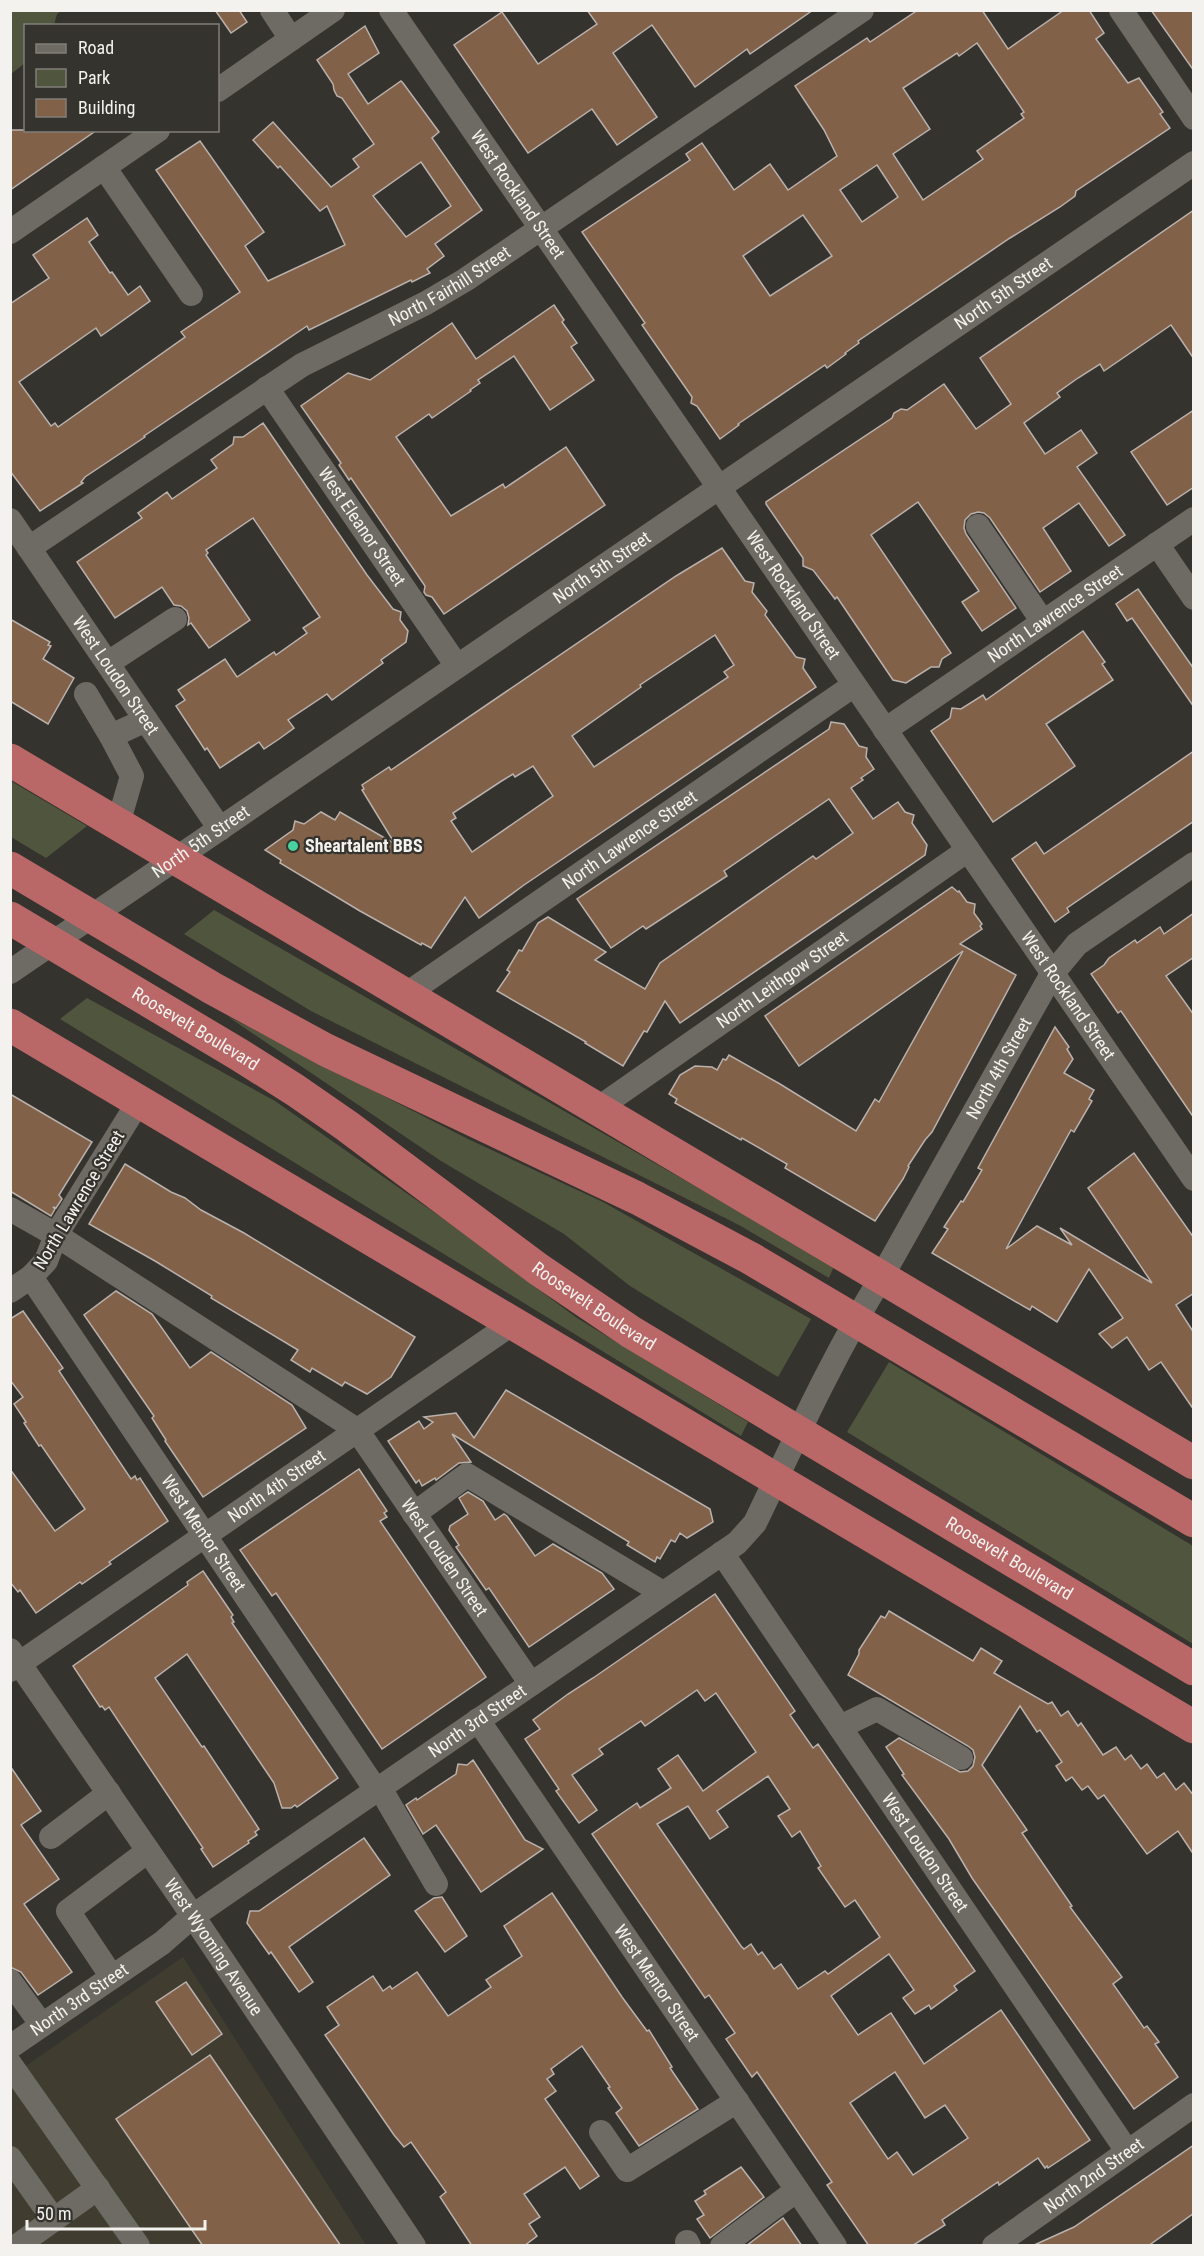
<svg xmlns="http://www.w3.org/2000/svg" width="1204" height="2256" font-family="'Roboto Condensed',sans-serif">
<rect width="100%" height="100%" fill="#35332d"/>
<!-- built -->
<path fill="#403d30" d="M 183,1957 L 366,2245 L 11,2245 L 10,2077 Z"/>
<!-- green -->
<g fill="#50553d">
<path d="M 11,10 L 61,11 L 57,14 L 54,25 L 26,26 L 25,63 L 11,74 Z"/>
<path d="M 11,781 L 87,826 L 46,858 L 11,837 Z"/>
<path d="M 214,910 L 834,1266 L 829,1278 L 739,1225 L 311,1011 L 184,934 Z"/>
<path d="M 87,998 L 275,1101 L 445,1220 L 577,1318 L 748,1422 L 741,1436 L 60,1019 Z"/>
<path d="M 227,1016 L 468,1139 L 603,1202 L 811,1319 L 778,1377 L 630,1286 L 564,1234 L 441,1161 Z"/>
<path d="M 889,1362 L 1193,1546 L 1193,1644 L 847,1432 Z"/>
</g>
<!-- building -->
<g fill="#826149" stroke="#b9b1ac" stroke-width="1.5" fill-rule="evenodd">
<path d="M 215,10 L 239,10 L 247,22 L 231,33 Z"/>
<path d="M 587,10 L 813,10 L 750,54 L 747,49 L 695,87 L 652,25 L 613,53 L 657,117 L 617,145 L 592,109 L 528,153 L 454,45 L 502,12 L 538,64 L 597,24 Z"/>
<path d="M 918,10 L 982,10 L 1008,49 L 1064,10 L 1089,10 L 1104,33 L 1096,39 L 1128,83 L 1139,78 L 1163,112 L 1160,114 L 1170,128 L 1076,191 L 1075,196 L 1060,207 L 1010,238 L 858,341 L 859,343 L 845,353 L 846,354 L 827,368 L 825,365 L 738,424 L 739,425 L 720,439 L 697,406 L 691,403 L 692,397 L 642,325 L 645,323 L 582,232 L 690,160 L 686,154 L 702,143 L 734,190 L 770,164 L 788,190 L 837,156 L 824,130 L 795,86 L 867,38 L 870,42 ZM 977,43 L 1024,112 L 1021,114 L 1024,118 L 977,151 L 983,159 L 923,200 L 893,154 L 930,129 L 903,88 L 957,53 L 959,56 ZM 877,165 L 898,197 L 862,222 L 840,190 ZM 803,215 L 832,256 L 770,296 L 743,256 Z"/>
<path d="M 1151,10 L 1194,10 L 1194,71 Z"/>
<path d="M 365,26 L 379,53 L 348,74 L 368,104 L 401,81 L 403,83 L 439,132 L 432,138 L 482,210 L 435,244 L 444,256 L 427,269 L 430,273 L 412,282 L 411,280 L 309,330 L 307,326 L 144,436 L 145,437 L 85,477 L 81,482 L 83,483 L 40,511 L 10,471 L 10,304 L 49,278 L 33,255 L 87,218 L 98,235 L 89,242 L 110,273 L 112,272 L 128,295 L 140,286 L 150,301 L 101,336 L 96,328 L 19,382 L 51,426 L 55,423 L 58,427 L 185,337 L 181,332 L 240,292 L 156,170 L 200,141 L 264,232 L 245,246 L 268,281 L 345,245 L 327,206 L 320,211 L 280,166 L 278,168 L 253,140 L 273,122 L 331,187 L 359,167 L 353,159 L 374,144 L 342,98 L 337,96 L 334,90 L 333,84 L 317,60 ZM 421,162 L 451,206 L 406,237 L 373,196 Z"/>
<path d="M 10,130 L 97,130 L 10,190 Z"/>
<path d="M 1194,210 L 1194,359 L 1171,325 L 1104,371 L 1100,364 L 1078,378 L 1057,393 L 1060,397 L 1024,423 L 1045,454 L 1081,430 L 1097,453 L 1077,467 L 1125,535 L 1109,546 L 1079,503 L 1043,528 L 1071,571 L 1040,592 L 990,518 L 984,513 L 978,512 L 971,514 L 965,520 L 964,528 L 966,534 L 1016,608 L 982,631 L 962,602 L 979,591 L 918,502 L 871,535 L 951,653 L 942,659 L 939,667 L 931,667 L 906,683 L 893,680 L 837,597 L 835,599 L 813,570 L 803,566 L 803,558 L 766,504 L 766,502 L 892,418 L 894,413 L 901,409 L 907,410 L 944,384 L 976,429 L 1011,404 L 980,358 Z"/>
<path d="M 554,305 L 564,320 L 562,322 L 577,343 L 571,347 L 594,380 L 550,410 L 514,356 L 478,380 L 480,383 L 470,390 L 471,391 L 432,418 L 429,414 L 396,437 L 451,516 L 503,484 L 505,488 L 566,447 L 605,505 L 444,614 L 432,597 L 426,595 L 424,592 L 425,586 L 351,478 L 349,480 L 339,465 L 341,463 L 301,406 L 348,373 L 370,380 L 452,323 L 476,359 Z"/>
<path d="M 1194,410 L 1194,487 L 1167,505 L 1131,452 Z"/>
<path d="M 263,423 L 367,575 L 393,609 L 401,612 L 400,620 L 408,631 L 406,642 L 381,660 L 383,663 L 332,700 L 327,694 L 288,720 L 294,728 L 279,739 L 264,749 L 259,742 L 220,768 L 207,748 L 205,750 L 176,706 L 185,700 L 178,690 L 225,659 L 237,677 L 274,652 L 276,655 L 307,633 L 303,628 L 320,617 L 253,518 L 206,550 L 208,553 L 206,555 L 250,620 L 209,648 L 191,623 L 188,625 L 189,618 L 187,611 L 181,606 L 174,605 L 162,587 L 115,618 L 77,562 L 142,518 L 138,513 L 167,492 L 172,499 L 217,468 L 211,460 L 233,444 L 234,437 L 243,437 Z"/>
<path d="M 722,548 L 745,581 L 754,583 L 752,592 L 767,611 L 765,615 L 796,657 L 805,659 L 803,668 L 816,687 L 524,885 L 479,918 L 465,897 L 431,948 L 422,943 L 421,945 L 360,911 L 280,863 L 281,860 L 265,850 L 293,830 L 295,821 L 304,824 L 321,812 L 335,820 L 340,812 L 395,844 L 362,790 L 364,789 L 362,785 L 389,767 L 391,770 L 676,576 ZM 715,635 L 734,665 L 724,672 L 728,677 L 594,767 L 572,736 L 641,687 L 640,685 ZM 533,766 L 553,796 L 472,852 L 451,821 L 456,818 L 453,813 L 500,782 L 513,774 L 515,777 Z"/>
<path d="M 1138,589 L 1194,669 L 1194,707 L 1132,618 L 1127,621 L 1116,604 Z"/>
<path d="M 10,619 L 50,642 L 48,645 L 51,646 L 43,659 L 74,678 L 48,724 L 10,701 Z"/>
<path d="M 1083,631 L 1105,662 L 1102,664 L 1113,680 L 1046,724 L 1075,766 L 993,822 L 931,731 L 950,718 L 952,708 L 961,709 L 983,695 L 986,700 Z"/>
<path d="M 831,722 L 844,724 L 859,746 L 867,748 L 866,757 L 874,769 L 861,778 L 863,780 L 851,788 L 873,819 L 898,802 L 905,812 L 914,815 L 912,823 L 927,845 L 925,855 L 680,1023 L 665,1001 L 647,1032 L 644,1031 L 623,1066 L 585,1043 L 586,1042 L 497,991 L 510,972 L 507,970 L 519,950 L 522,951 L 538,923 L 548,917 L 606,952 L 595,960 L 645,989 L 660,963 L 813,856 L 816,859 L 853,833 L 829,799 L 724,871 L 727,876 L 646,929 L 643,926 L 611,948 L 577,899 L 829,729 Z"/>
<path d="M 1194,751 L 1194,821 L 1067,908 L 1069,912 L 1055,922 L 1012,859 L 1036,842 L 1044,854 Z"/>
<path d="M 952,887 L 958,892 L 959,891 L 967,902 L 975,904 L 974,913 L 982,924 L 980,926 L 982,929 L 960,944 L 1016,975 L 932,1132 L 925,1140 L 908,1166 L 909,1167 L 903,1179 L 875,1221 L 785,1168 L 787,1164 L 742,1138 L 741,1140 L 675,1103 L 677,1099 L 669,1094 L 680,1075 L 695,1066 L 712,1067 L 717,1070 L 723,1059 L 726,1060 L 729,1055 L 780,1084 L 856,1131 L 875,1099 L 879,1102 L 963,951 L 799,1066 L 765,1016 Z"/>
<path d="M 1194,913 L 1194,957 L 1166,976 L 1194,1015 L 1194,1118 L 1121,1011 L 1118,1013 L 1091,974 L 1104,965 L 1109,958 L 1135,940 L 1137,943 L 1160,927 L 1164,934 Z"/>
<path d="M 1055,1027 L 1069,1047 L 1067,1049 L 1073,1059 L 1064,1073 L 1094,1090 L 1089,1099 L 1092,1101 L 1074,1132 L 1071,1130 L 1006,1249 L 1037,1226 L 1072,1245 L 1060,1228 L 1152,1283 L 1088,1188 L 1134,1153 L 1194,1238 L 1194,1293 L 1176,1305 L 1194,1333 L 1194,1410 L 1161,1362 L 1149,1370 L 1127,1337 L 1112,1348 L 1099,1334 L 1123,1318 L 1089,1269 L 1057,1322 L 1032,1306 L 1030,1310 L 932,1253 L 948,1229 L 944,1227 L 961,1201 L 963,1202 L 982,1170 L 978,1168 Z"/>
<path d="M 10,1094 L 92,1142 L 59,1195 L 62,1199 L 56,1208 L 53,1207 L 55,1209 L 51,1216 L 10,1191 Z"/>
<path d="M 125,1164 L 171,1192 L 185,1198 L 201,1210 L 244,1233 L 415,1337 L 391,1377 L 367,1394 L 345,1382 L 342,1386 L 312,1368 L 310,1372 L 291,1360 L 298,1350 L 211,1298 L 212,1296 L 155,1261 L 89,1224 Z"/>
<path d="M 116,1291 L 152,1314 L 190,1368 L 211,1352 L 292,1405 L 306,1428 L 203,1497 L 165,1441 L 166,1440 L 152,1418 L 154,1416 L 84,1315 Z"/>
<path d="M 23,1311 L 63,1368 L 59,1371 L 131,1479 L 135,1476 L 137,1480 L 140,1478 L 168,1521 L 109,1562 L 111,1564 L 82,1584 L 80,1582 L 36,1613 L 20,1590 L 18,1592 L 10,1582 L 10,1469 L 55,1531 L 85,1509 L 41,1445 L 39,1446 L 24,1423 L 26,1422 L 14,1404 L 23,1397 L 10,1380 L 10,1319 Z"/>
<path d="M 506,1390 L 710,1509 L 713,1522 L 687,1538 L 680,1533 L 675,1542 L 671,1540 L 660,1559 L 657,1557 L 655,1562 L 627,1545 L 629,1542 L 452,1434 L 471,1462 L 459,1463 L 436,1480 L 435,1478 L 422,1486 L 419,1480 L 416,1483 L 388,1441 L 419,1421 L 424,1429 L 433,1422 L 424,1417 L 456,1413 L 474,1438 Z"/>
<path d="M 359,1469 L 387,1511 L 384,1513 L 387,1517 L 380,1521 L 486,1677 L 382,1749 L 276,1593 L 272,1596 L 240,1550 Z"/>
<path d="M 468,1492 L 483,1501 L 495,1520 L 504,1514 L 507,1516 L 535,1556 L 553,1544 L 602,1573 L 614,1589 L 529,1647 L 489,1588 L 486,1590 L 456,1547 L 459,1545 L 449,1530 L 450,1526 L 468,1514 L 459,1498 Z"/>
<path d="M 203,1571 L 233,1615 L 231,1617 L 234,1622 L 232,1623 L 338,1778 L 297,1807 L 295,1805 L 291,1808 L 282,1808 L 274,1783 L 187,1654 L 155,1678 L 202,1747 L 204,1746 L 259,1829 L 255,1832 L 257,1835 L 248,1841 L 249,1843 L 213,1867 L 201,1849 L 203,1848 L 109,1707 L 105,1710 L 102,1706 L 100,1707 L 73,1666 L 188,1585 L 187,1582 Z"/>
<path d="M 715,1594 L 795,1711 L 790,1715 L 813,1748 L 818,1744 L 975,1971 L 954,1986 L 957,1990 L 931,2009 L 929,2005 L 915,2014 L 903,1998 L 914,1990 L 889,1954 L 831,1996 L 858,2035 L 891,2013 L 924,2064 L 1001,2010 L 1090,2140 L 1048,2168 L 1047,2166 L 1045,2168 L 1038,2158 L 999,2185 L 998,2182 L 942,2220 L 945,2225 L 912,2246 L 869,2246 L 827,2185 L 832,2182 L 757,2072 L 752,2077 L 726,2039 L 735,2033 L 709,1995 L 705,1998 L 592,1834 L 637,1803 L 640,1808 L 671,1788 L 658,1769 L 678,1755 L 703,1791 L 756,1752 L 716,1693 L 705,1701 L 697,1690 L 645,1726 L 641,1721 L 599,1749 L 603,1754 L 572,1775 L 597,1810 L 579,1823 L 556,1791 L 559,1789 L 525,1739 L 540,1729 L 533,1720 L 568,1694 L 593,1678 ZM 768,1776 L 790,1809 L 778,1816 L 792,1837 L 800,1831 L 821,1866 L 818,1868 L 845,1907 L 855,1900 L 880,1937 L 828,1974 L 825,1971 L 798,1989 L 781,1964 L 774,1969 L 762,1952 L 758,1955 L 751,1944 L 744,1949 L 741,1946 L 657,1824 L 688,1806 L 710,1839 L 728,1827 L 717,1811 ZM 895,2072 L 925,2118 L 945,2105 L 968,2138 L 913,2175 L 897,2152 L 888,2159 L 850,2103 Z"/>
<path d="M 889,1611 L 973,1661 L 981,1648 L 992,1655 L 1002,1661 L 994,1673 L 1048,1704 L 1052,1702 L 1061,1716 L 1068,1711 L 1078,1726 L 1081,1723 L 1103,1755 L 1116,1747 L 1125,1760 L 1131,1755 L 1141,1769 L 1147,1764 L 1157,1778 L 1164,1773 L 1176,1790 L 1184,1783 L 1194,1796 L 1194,1855 L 1178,1831 L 1147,1854 L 1104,1795 L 1098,1799 L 1088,1786 L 1082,1790 L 1072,1777 L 1066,1781 L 1056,1766 L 1062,1762 L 1040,1730 L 1037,1732 L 1020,1706 L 982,1765 L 1027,1830 L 1022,1833 L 1072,1906 L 1070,1907 L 1122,1977 L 1113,1984 L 1144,2028 L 1147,2026 L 1159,2042 L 1155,2044 L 1178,2077 L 1134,2109 L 972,1878 L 949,1839 L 902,1775 L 904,1774 L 886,1747 L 899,1738 L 960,1772 L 968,1771 L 973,1766 L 975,1757 L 973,1750 L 968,1746 L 848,1675 L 859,1654 L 859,1650 L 881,1616 L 885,1618 Z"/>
<path d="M 473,1760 L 525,1840 L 543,1849 L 481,1892 L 436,1825 L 423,1834 L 406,1805 L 416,1798 L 417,1800 L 456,1774 L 458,1764 L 467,1765 Z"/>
<path d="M 10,1766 L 41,1811 L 21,1825 L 59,1879 L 24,1904 L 72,1972 L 38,1995 L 21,1972 L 10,1967 Z"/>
<path d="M 364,1838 L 390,1875 L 289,1947 L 313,1982 L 299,1992 L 271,1952 L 269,1954 L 247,1923 L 250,1911 L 259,1911 Z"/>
<path d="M 552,1893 L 622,1997 L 647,2031 L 649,2030 L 672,2067 L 670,2068 L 698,2109 L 639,2146 L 616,2113 L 622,2108 L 608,2088 L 610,2087 L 582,2046 L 551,2069 L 554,2074 L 547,2079 L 556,2091 L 545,2099 L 599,2176 L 580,2189 L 565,2167 L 524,2194 L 540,2217 L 529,2224 L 537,2236 L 524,2246 L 472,2246 L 440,2197 L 446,2192 L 411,2142 L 404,2147 L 394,2135 L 325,2035 L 339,2025 L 327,2007 L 373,1976 L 383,1991 L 390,1986 L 392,1989 L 417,1972 L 448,2016 L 491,1987 L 486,1980 L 522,1956 L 504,1926 Z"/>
<path d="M 442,1897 L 467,1936 L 445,1952 L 415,1911 L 434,1898 Z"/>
<path d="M 186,1982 L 222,2034 L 192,2055 L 156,2002 Z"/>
<path d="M 210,2055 L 341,2246 L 203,2246 L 116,2119 Z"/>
<path d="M 1194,2145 L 1194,2213 L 1148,2246 L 1032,2246 L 1074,2227 Z"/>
<path d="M 741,2167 L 764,2197 L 710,2238 L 697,2219 L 704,2215 L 695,2201 L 706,2194 L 704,2191 Z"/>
<path d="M 783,2218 L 802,2246 L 746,2246 Z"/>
</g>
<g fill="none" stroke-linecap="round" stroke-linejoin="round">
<!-- minor -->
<g stroke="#6d6b63" stroke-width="24">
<path d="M 272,10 L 291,39"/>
<path id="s1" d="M 391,10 L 1194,1179"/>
<path d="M 1121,10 L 1194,118"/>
<path d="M 218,90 L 333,10"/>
<path d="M 104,167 L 191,294"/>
<path d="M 10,232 L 158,130"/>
<path id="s2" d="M 267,388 L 457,666"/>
<path id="s3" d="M 10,520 L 220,829"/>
<path d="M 978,526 L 1043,622"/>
<path d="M 1157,544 L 1194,598"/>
<path id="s4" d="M 29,548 L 302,365 L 426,303 L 465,280 L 862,10"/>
<path d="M 108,663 L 175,619"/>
<path d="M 86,694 L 111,736 L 146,720"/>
<path id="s5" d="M 885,730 L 1194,519"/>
<path d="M 111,736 L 132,776 L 118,824"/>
<path id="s6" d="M 10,972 L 1194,163"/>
<path id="s7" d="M 405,995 L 854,685"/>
<path id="s8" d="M 597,1109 L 968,850"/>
<path id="s9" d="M 10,1209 L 56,1235 L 357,1430 L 531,1684"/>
<path id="s10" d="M 31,1277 L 376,1790"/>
<path d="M 10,1291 L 31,1277 L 46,1261 L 56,1235 L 139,1101"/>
<path d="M 414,1514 L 467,1475 L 663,1593"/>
<path id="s11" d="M 722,1553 L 1127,2151"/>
<path id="s12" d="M 10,1650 L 193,1916 L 414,2246"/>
<path id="s13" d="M 10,1670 L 513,1323"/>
<path id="s14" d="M 478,1720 L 835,2246"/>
<path d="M 840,1727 L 877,1709 L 961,1758"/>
<path d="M 380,1788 L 436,1884"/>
<path d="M 51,1837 L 109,1793"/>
<path d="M 112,1977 L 68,1911 L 148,1851"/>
<path d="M 10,1981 L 42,2025"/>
<path id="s15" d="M 10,2047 L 162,1943 L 193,1916 L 737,1543 L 755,1523 C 795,1440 833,1356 881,1278 L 1052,974 L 1077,944 L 1194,864"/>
<path d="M 10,2064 L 138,2246"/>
<path d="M 601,2132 L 627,2170 L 737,2101"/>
<path d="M 10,2158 L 54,2220"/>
<path d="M 687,2242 L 689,2246"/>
<path d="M 17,2246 L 98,2188"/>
<path d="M 722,2246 L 797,2190"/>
<path id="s16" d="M 994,2246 L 1194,2105"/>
</g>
<!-- highway -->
<g stroke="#b96767" stroke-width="33">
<path d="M 10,760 L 1194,1463"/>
<path d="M 10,868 L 212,988 L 326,1050 L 637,1198 L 750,1258 L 1194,1521"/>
<path id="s17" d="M 10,918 L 238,1054 L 295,1090 L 347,1126 L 538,1269 L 631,1332 L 1194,1669"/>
<path d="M 10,1025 L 1194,1727"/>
</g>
</g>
<!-- markers -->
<circle fill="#43d4a0" stroke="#35332d" stroke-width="2" cx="293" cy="846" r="6"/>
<g text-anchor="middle" stroke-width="4.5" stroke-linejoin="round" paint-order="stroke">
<!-- street labels -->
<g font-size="18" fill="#f3f2ee" stroke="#35332d">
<text dy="6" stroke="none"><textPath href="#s1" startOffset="224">West Rockland Street</textPath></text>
<text dy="6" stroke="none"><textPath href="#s4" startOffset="496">North Fairhill Street</textPath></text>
<text dy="6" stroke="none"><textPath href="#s6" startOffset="1203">North 5th Street</textPath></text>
<text dy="6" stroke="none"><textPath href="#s2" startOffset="168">West Eleanor Street</textPath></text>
<text dy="6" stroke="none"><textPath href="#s6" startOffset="717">North 5th Street</textPath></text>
<text dy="6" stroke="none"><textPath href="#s1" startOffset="710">West Rockland Street</textPath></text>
<text dy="6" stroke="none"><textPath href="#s5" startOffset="206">North Lawrence Street</textPath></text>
<text dy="6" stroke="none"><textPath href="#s3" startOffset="188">West Loudon Street</textPath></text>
<text dy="6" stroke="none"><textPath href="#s7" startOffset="273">North Lawrence Street</textPath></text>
<text dy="6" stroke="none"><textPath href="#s6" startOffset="231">North 5th Street</textPath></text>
<text dy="6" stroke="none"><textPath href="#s8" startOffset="226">North Leithgow Street</textPath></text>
<text dy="6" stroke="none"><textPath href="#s1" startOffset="1196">West Rockland Street</textPath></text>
<text dy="6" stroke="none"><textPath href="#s17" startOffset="216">Roosevelt Boulevard</textPath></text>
<text dy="6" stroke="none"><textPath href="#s15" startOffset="1428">North 4th Street</textPath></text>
<text transform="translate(79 1200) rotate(-59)" y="6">North Lawrence Street</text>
<text dy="6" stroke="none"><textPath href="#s17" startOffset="702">Roosevelt Boulevard</textPath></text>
<text dy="6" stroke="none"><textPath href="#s13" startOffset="324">North 4th Street</textPath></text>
<text dy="6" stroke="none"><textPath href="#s10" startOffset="309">West Mentor Street</textPath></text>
<text dy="6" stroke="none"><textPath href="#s9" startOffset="566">West Louden Street</textPath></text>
<text dy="6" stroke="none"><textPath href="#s17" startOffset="1188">Roosevelt Boulevard</textPath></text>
<text dy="6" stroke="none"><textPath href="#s15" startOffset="570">North 3rd Street</textPath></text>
<text dy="6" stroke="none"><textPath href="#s11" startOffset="362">West Loudon Street</textPath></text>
<text dy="6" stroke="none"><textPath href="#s12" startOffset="360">West Wyoming Avenue</textPath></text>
<text dy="6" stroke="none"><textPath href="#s14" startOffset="318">West Mentor Street</textPath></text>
<text dy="6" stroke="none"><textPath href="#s15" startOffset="84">North 3rd Street</textPath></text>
<text dy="6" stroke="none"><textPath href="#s16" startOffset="122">North 2nd Street</textPath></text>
</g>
<!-- poi labels -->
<g font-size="18" font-weight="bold" fill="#f3f2ee" stroke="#35332d" text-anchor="start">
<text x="305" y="852">Sheartalent BBS</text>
</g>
</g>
<!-- border -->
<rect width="1204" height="2256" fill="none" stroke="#f3f2ee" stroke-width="24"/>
<!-- legend -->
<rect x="24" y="24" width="195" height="108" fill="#35332d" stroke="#817f7a" stroke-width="1.5"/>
<rect x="36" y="44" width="30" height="9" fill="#6d6b63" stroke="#817f7a" stroke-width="1.5"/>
<text x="78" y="54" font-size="18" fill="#f3f2ee">Road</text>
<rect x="36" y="69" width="30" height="18" fill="#50553d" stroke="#817f7a" stroke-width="1.5"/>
<text x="78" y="84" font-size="18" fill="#f3f2ee">Park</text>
<rect x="36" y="99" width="30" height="18" fill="#826149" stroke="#817f7a" stroke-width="1.5"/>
<text x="78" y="114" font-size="18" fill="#f3f2ee">Building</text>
<!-- scale -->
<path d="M27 2220v9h178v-9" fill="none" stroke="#f3f2ee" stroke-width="3"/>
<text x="36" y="2220" font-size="18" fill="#f3f2ee" stroke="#35332d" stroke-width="4.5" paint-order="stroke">50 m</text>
</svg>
